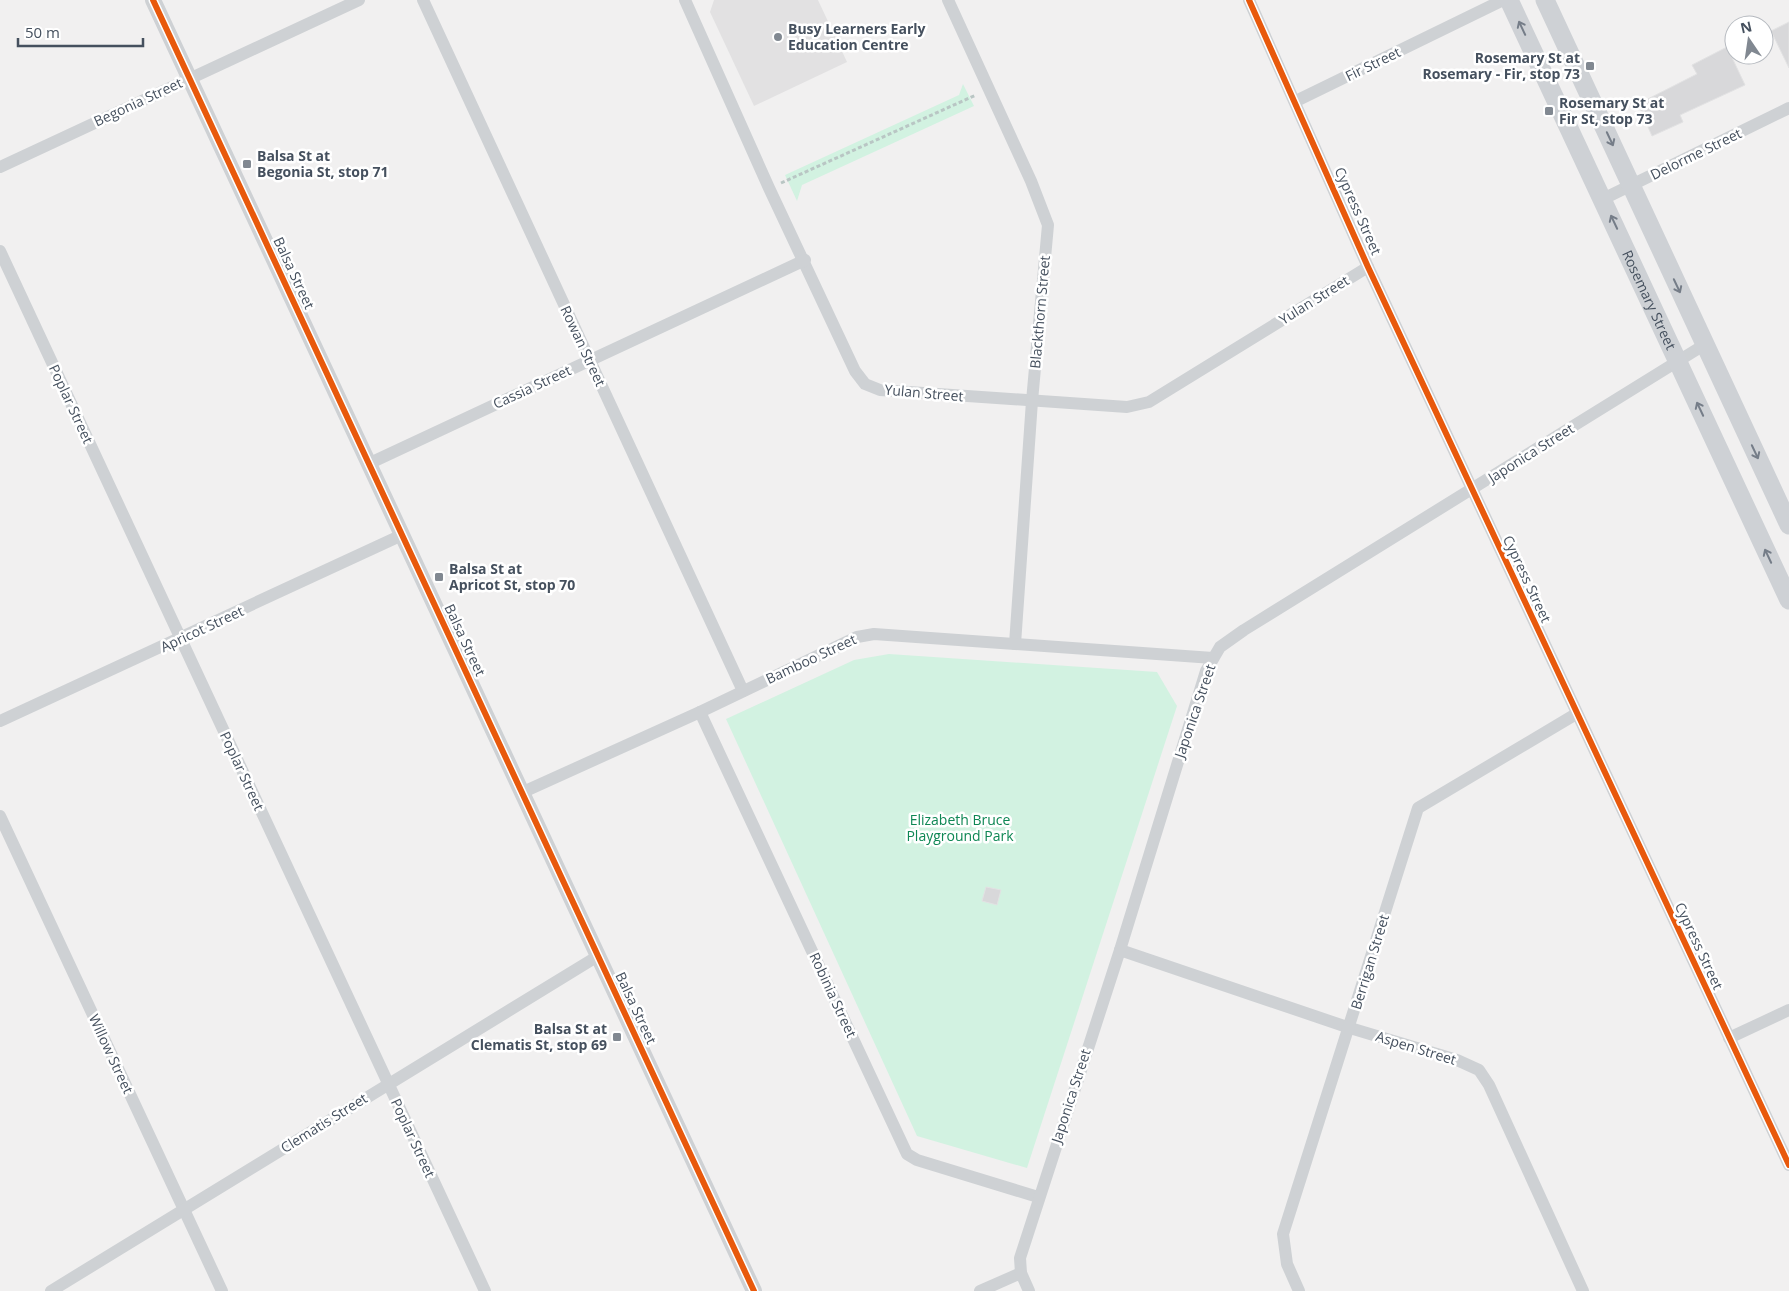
<svg xmlns="http://www.w3.org/2000/svg" width="1789" height="1291" font-family="'Open Sans',sans-serif">
<rect width="100%" height="100%" fill="#f1f0f0"/>
<!-- education -->
<path fill="#e2e1e2" d="M 714,0 L 818,0 L 847,62 L 754,106 L 710,12 Z"/>
<!-- green -->
<g fill="#d2f2e1">
<path d="M 963,84 L 974,106 L 802,185 L 797,201 L 785,175 L 959,95 Z"/>
<path d="M 889,654 L 1157,672 L 1177,706 L 1027,1168 L 917,1136 L 726,719 L 854,660 Z"/>
</g>
<!-- building -->
<g fill="#d8d8da" stroke="#e2e2e3">
<path d="M 1789,22 L 1789,68 L 1771,31 Z"/>
<path d="M 1727,47 L 1745,85 L 1680,115 L 1683,122 L 1652,136 L 1638,104 L 1697,74 L 1692,65 Z"/>
<path d="M 986,887 L 1001,890 L 997,905 L 982,901 Z"/>
</g>
<g fill="none" stroke-linecap="round" stroke-linejoin="round">
<!-- path -->
<path stroke="#b9c6c4" stroke-width="3" stroke-dasharray="4 2.5" stroke-linecap="butt" d="M 781,183 L 976,95"/>
<!-- minor -->
<g stroke="#ced1d4" stroke-width="12">
<path d="M 423,0 L 743,691"/>
<path d="M 685,0 L 769,188 L 855,371 L 865,384 L 880,390 L 1127,407 L 1149,402 L 1368,267"/>
<path d="M 948,0 L 1031,181 L 1048,225 L 1032,401 L 1015,644"/>
<path d="M 1249,0 L 1368,267 L 1789,1165"/>
<path d="M 1296,101 L 1503,0"/>
<path d="M 0,167 L 359,0"/>
<path d="M 1603,199 L 1789,108"/>
<path d="M 0,251 L 485,1291"/>
<path d="M 368,464 L 805,260"/>
<path d="M 700,712 L 907,1154 L 917,1160 L 1038,1197"/>
<path d="M 0,721 L 402,535"/>
<path d="M 521,793 L 700,712 L 857,637 L 874,634 L 1213,658"/>
<path d="M 0,816 L 222,1291"/>
<path d="M 1120,950 L 1350,1028 L 1457,1060 L 1479,1070 L 1489,1085 L 1583,1291"/>
<path d="M 1729,1038 L 1789,1010"/>
<path d="M 51,1291 L 598,956"/>
<path d="M 980,1291 L 1021,1273"/>
<path d="M 1029,1291 L 1021,1273 L 1020,1258 L 1120,950 L 1206,671 L 1220,647 L 1244,630 L 1704,345"/>
<path d="M 1299,1291 L 1287,1264 L 1283,1234 L 1418,808 L 1576,714"/>
</g>
<!-- tertiary -->
<path stroke="#ced1d4" stroke-width="16" d="M 153,0 L 754,1291"/>
<!-- secondary -->
<g stroke="#ced1d5" stroke-width="19">
<path id="s1" d="M 1509,0 L 1789,600"/>
<path d="M 1545,0 L 1789,525"/>
</g>
<!-- cycleway casing -->
<g stroke="#fff" stroke-width="9">
<g id="cycleway">
<path d="M 153,0 L 754,1291"/>
<path d="M 1249,0 L 1368,267 L 1789,1165"/>
</g>
</g>
<!-- cycleway -->
<use href="#cycleway" stroke="#e8590c" stroke-width="6"/>
</g>
<!-- one-way arrows -->
<defs><path id="oneway-shaft" d="M-6 0H5M1.5-3L5.5 0L1.5 3" fill="none" stroke-width="1.6" stroke-linecap="round" stroke-linejoin="round" transform="scale(1.25)"/></defs>
<g stroke="#757d88">
<use href="#oneway-shaft" transform="translate(1522 28) rotate(-115)"/>
<use href="#oneway-shaft" transform="translate(1610 139) rotate(65)"/>
<use href="#oneway-shaft" transform="translate(1614 222) rotate(-115)"/>
<use href="#oneway-shaft" transform="translate(1677 286) rotate(65)"/>
<use href="#oneway-shaft" transform="translate(1700 409) rotate(-115)"/>
<use href="#oneway-shaft" transform="translate(1755 452) rotate(65)"/>
<use href="#oneway-shaft" transform="translate(1768 556) rotate(-115)"/>
</g>
<!-- markers -->
<g fill="#818891" stroke="#fff" stroke-width="2">
<circle cx="778" cy="37" r="5"/>
<rect x="1585" y="61" width="10" height="10" rx="2.5"/>
<rect x="1544" y="106" width="10" height="10" rx="2.5"/>
<rect x="242" y="159" width="10" height="10" rx="2.5"/>
<rect x="434" y="572" width="10" height="10" rx="2.5"/>
<rect x="612" y="1032" width="10" height="10" rx="2.5"/>
</g>
<g text-anchor="middle" stroke-width="5" stroke-linejoin="round" paint-order="stroke">
<!-- poi labels -->
<g font-size="14" font-weight="bold" fill="#45505e" stroke="#fff" text-anchor="start">
<text x="788" y="34">Busy Learners Early<tspan x="788" dy="16">Education Centre</tspan></text>
<text x="1580" y="63" text-anchor="end">Rosemary St at<tspan x="1580" dy="16">Rosemary - Fir, stop 73</tspan></text>
<text x="1559" y="108">Rosemary St at<tspan x="1559" dy="16">Fir St, stop 73</tspan></text>
<text x="257" y="161">Balsa St at<tspan x="257" dy="16">Begonia St, stop 71</tspan></text>
<text x="449" y="574">Balsa St at<tspan x="449" dy="16">Apricot St, stop 70</tspan></text>
<text x="607" y="1034" text-anchor="end">Balsa St at<tspan x="607" dy="16">Clematis St, stop 69</tspan></text>
</g>
<!-- street labels -->
<g font-size="14" fill="#45505e" stroke="#fff">
<text transform="translate(1373 64) rotate(-26)" y="5">Fir Street</text>
<text transform="translate(138 102) rotate(-25)" y="5">Begonia Street</text>
<text transform="translate(1696 154) rotate(-26)" y="5">Delorme Street</text>
<text transform="translate(1358 211) rotate(66)" y="5">Cypress Street</text>
<text transform="translate(294 273) rotate(65)" y="5">Balsa Street</text>
<text transform="translate(1314 300) rotate(-32)" y="5">Yulan Street</text>
<text dy="5" stroke="none"><textPath href="#s1" startOffset="331">Rosemary Street</textPath></text>
<text transform="translate(1040 312) rotate(-85)" y="5">Blackthorn Street</text>
<text transform="translate(583 346) rotate(65)" y="5">Rowan Street</text>
<text transform="translate(532 387) rotate(-25)" y="5">Cassia Street</text>
<text transform="translate(924 393) rotate(5)" y="5">Yulan Street</text>
<text transform="translate(71 404) rotate(65)" y="5">Poplar Street</text>
<text transform="translate(1531 453) rotate(-32)" y="5">Japonica Street</text>
<text transform="translate(1527 579) rotate(65)" y="5">Cypress Street</text>
<text transform="translate(202 629) rotate(-25)" y="5">Apricot Street</text>
<text transform="translate(465 640) rotate(65)" y="5">Balsa Street</text>
<text transform="translate(811 659) rotate(-25)" y="5">Bamboo Street</text>
<text transform="translate(1195 711) rotate(-71)" y="5">Japonica Street</text>
<text transform="translate(242 771) rotate(65)" y="5">Poplar Street</text>
<text transform="translate(1699 946) rotate(65)" y="5">Cypress Street</text>
<text transform="translate(1370 962) rotate(-73)" y="5">Berrigan Street</text>
<text transform="translate(833 995) rotate(65)" y="5">Robinia Street</text>
<text transform="translate(636 1008) rotate(65)" y="5">Balsa Street</text>
<text transform="translate(1416 1048) rotate(17)" y="5">Aspen Street</text>
<text transform="translate(111 1054) rotate(65)" y="5">Willow Street</text>
<text transform="translate(1071 1096) rotate(-72)" y="5">Japonica Street</text>
<text transform="translate(324 1123) rotate(-32)" y="5">Clematis Street</text>
<text transform="translate(413 1138) rotate(65)" y="5">Poplar Street</text>
</g>
<!-- park labels -->
<g font-size="14" fill="#0e8754" stroke="#fff">
<text x="960" y="825">Elizabeth Bruce<tspan x="960" dy="16">Playground Park</tspan></text>
</g>
</g>
<!-- north arrow -->
<g transform="translate(1749 40) rotate(347)"><circle r="24" fill="#ffffff" stroke="#b5b9bf"/>
<path d="M0-4L9 19L0 12L-9 19Z" fill="#818891"/>
<text y="-8" font-size="14" font-weight="bold" text-anchor="middle" fill="#45505e">N</text>
</g>
<!-- scale -->
<path d="M18 38v8h125v-8" fill="none" stroke="#45505e" stroke-width="2.5"/>
<text x="25" y="38" font-size="15" fill="#45505e" stroke="#ffffff" stroke-width="4" paint-order="stroke">50 m</text>
</svg>
